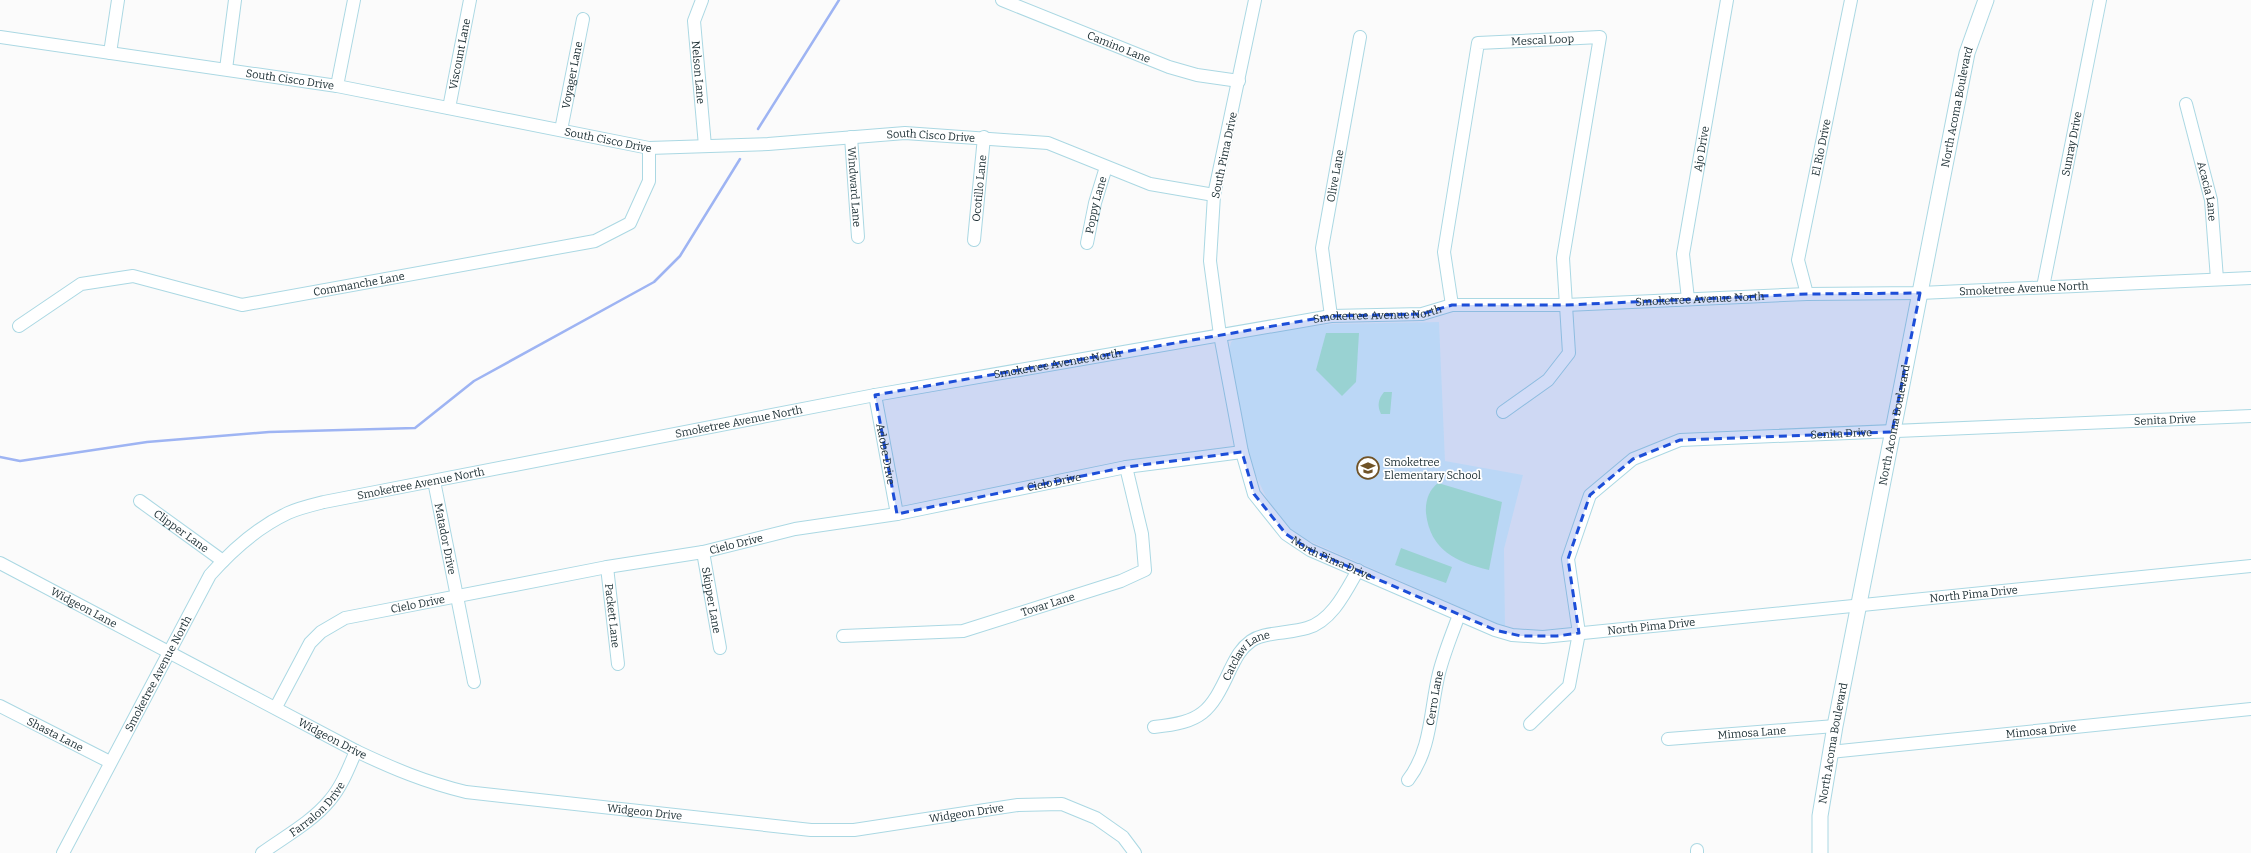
<svg xmlns="http://www.w3.org/2000/svg" width="2251" height="853" font-family="Bitter,serif">
<rect width="100%" height="100%" fill="#fbfbfb"/>
<!-- built -->
<path fill="#e3f9fe" d="M 1439,322 L 1445,461 L 1523,475 L 1504,549 L 1505,627 L 1305,539 L 1290,529 L 1267,499 L 1249,461 L 1229,351 L 1231,342 L 1237,336 L 1332,324 Z"/>
<!-- green -->
<g fill="#b8f3d1">
<path d="M 1326,333 L 1359,333 L 1356,382 L 1342,396 L 1316,370 Z"/>
<path d="M 1384,392 L 1392,392 L 1390,414 L 1381,414 C 1377,406 1378,399 1384,392 Z"/>
<path d="M 1438,483 L 1502,502 L 1489,570 C 1456,562 1430,550 1426,513 C 1425,501 1429,490 1438,483 Z"/>
<path d="M 1401,548 L 1452,567 L 1446,583 L 1395,565 Z"/>
</g>
<g fill="none" stroke-linecap="round" stroke-linejoin="round">
<!-- stream -->
<g stroke="#9eb4f3" stroke-width="2.5">
<path d="M 758,129 L 839,0"/>
<path d="M 0,457 L 20,461 L 147,442 L 269,432 L 415,428 L 474,381 L 654,282 L 680,256 L 740,159"/>
</g>
<!-- minor casing -->
<g stroke="#abd8e3" stroke-width="14">
<g id="minor">
<path id="s1" d="M 702,0 L 694,21 L 705,146"/>
<path id="s2" d="M 1002,0 L 1169,67 L 1197,75 L 1239,81"/>
<path id="s3" d="M 1255,0 L 1214,195 L 1210,261 L 1220,335 L 1242,452 L 1254,494 L 1286,534 L 1310,550 L 1495,630 L 1512,635 L 1543,637 L 2251,566"/>
<path id="s4" d="M 0,37 L 337,86 L 649,148 L 768,144 L 905,133 L 1048,143 L 1150,184 L 1214,195"/>
<path d="M 110,53 L 118,0"/>
<path d="M 226,69 L 235,0"/>
<path d="M 337,86 L 354,0"/>
<path id="s5" d="M 2186,104 L 2211,200 L 2217,279"/>
<path id="s6" d="M 449,108 L 470,0"/>
<path id="s7" d="M 561,130 L 583,19"/>
<path id="s8" d="M 851,137 L 858,237"/>
<path id="s9" d="M 974,240 L 984,137"/>
<path id="s10" d="M 1087,243 L 1095,203 L 1106,167"/>
<path id="s11" d="M 2043,287 L 2100,0"/>
<path id="s12" d="M 1807,294 L 1798,260 L 1851,0"/>
<path id="s13" d="M 1688,299 L 1683,254 L 1727,0"/>
<path id="s14" d="M 1452,305 L 1444,252 L 1478,43 L 1600,37 L 1563,258 L 1569,353 L 1548,380 L 1503,412"/>
<path id="s15" d="M 1331,316 L 1322,248 L 1360,37"/>
<path id="s16" d="M 19,326 L 81,284 L 133,276 L 242,305 L 595,241 L 630,223 L 649,181 L 649,148"/>
<path id="s17" d="M 875,395 L 897,514"/>
<path id="s18" d="M 434,481 L 474,682"/>
<path id="s19" d="M 140,501 L 223,561"/>
<path id="s20" d="M 703,552 L 720,648"/>
<path id="s21" d="M 0,563 L 356,751 C 394,769 425,782 466,792 L 811,830 L 854,830 L 1018,805 L 1062,804 L 1096,818 L 1123,837 L 1135,853"/>
<path id="s22" d="M 607,567 L 618,664"/>
<path id="s23" d="M 843,636 L 963,631 L 1121,581 L 1145,570 L 1142,534 L 1126,467"/>
<path id="s24" d="M 0,706 L 110,762"/>
<path id="s25" d="M 276,707 L 310,643 L 321,632 L 345,618 L 607,567 L 703,552 L 795,529 L 897,514 L 1126,467 L 1242,452"/>
<path id="s26" d="M 1530,724 L 1569,686 L 1579,633 L 1568,559 L 1590,495 L 1633,459 L 1680,440 L 2251,416"/>
<path id="s27" d="M 1154,727 C 1202,722 1210,713 1230,670 C 1236,658 1240,649 1251,641 C 1261,634 1274,634 1286,632 C 1293,631 1300,630 1307,628 C 1332,621 1346,591 1358,570"/>
<path id="s28" d="M 1668,739 L 1835,726"/>
<path id="s29" d="M 1830,752 L 2251,709"/>
<path id="s30" d="M 1408,780 C 1432,749 1430,709 1439,673 C 1444,653 1452,634 1459,615"/>
<path d="M 1697,850 L 1697,853"/>
<path id="s31" d="M 63,853 L 210,575 C 232,550 258,527 288,513 C 299,508 312,505 324,502 L 875,395 L 1331,316 L 1422,314 L 1452,305 L 1566,305 L 1807,294 L 1920,293 L 2251,278"/>
<path id="s32" d="M 262,853 C 284,837 312,822 330,800 C 342,786 349,767 356,751"/>
</g>
</g>
<!-- major casing -->
<g stroke="#abd8e3" stroke-width="17">
<g id="major">
<path id="s33" d="M 1820,853 L 1820,816 L 1835,726 L 1967,53 L 1986,0"/>
</g>
</g>
<!-- minor -->
<use href="#minor" stroke="#fff" stroke-width="12"/>
<!-- major -->
<use href="#major" stroke="#fff" stroke-width="15"/>
</g>
<!-- marked area -->
<path fill="#1d4ed8" fill-opacity="0.2" stroke="#1d4ed8" stroke-width="3" stroke-dasharray="8 5" stroke-linejoin="round" d="M 1920,293 L 1892,432 L 1680,440 L 1633,459 L 1590,495 L 1568,559 L 1579,633 L 1557,636 L 1521,636 L 1495,630 L 1310,550 L 1286,534 L 1254,494 L 1242,452 L 1126,467 L 897,514 L 875,395 L 1331,316 L 1422,314 L 1452,305 L 1566,305 L 1807,294 Z"/>
<!-- icons -->
<defs>
<g id="school-ring" transform="scale(1.15)"><circle r="9.5" fill="#fff" stroke="#705327" stroke-width="1.5"/><path d="M0-5L7-2L0 1L-7-2ZM-4 1L0 2.5L4 1V4Q0 6-4 4Z" fill="#705327"/></g>
</defs>
<g fill-rule="evenodd">
<use href="#school-ring" x="1368" y="468"/>
</g>
<g text-anchor="middle" stroke-width="3.5" stroke-linejoin="round" paint-order="stroke">
<!-- street labels -->
<g font-size="11" fill="#213338" stroke="#fff">
<text dy="4" stroke="none"><textPath href="#s14" startOffset="330">Mescal Loop</textPath></text>
<text dy="4" stroke="none"><textPath href="#s2" startOffset="126">Camino Lane</textPath></text>
<text dy="4" stroke="none"><textPath href="#s6" startOffset="55">Viscount Lane</textPath></text>
<text dy="4" stroke="none"><textPath href="#s1" startOffset="74">Nelson Lane</textPath></text>
<text dy="4" stroke="none"><textPath href="#s7" startOffset="56">Voyager Lane</textPath></text>
<text dy="4" stroke="none"><textPath href="#s4" startOffset="293">South Cisco Drive</textPath></text>
<text dy="4" stroke="none"><textPath href="#s33" startOffset="759">North Acoma Boulevard</textPath></text>
<text dy="4" stroke="none"><textPath href="#s4" startOffset="941">South Cisco Drive</textPath></text>
<text dy="4" stroke="none"><textPath href="#s4" startOffset="617">South Cisco Drive</textPath></text>
<text dy="4" stroke="none"><textPath href="#s11" startOffset="146">Sunray Drive</textPath></text>
<text dy="4" stroke="none"><textPath href="#s12" startOffset="150">El Rio Drive</textPath></text>
<text dy="4" stroke="none"><textPath href="#s13" startOffset="152">Ajo Drive</textPath></text>
<text transform="translate(1224 155) rotate(-78)" y="4">South Pima Drive</text>
<text dy="4" stroke="none"><textPath href="#s15" startOffset="142">Olive Lane</textPath></text>
<text dy="4" stroke="none"><textPath href="#s8" startOffset="50">Windward Lane</textPath></text>
<text dy="4" stroke="none"><textPath href="#s9" startOffset="52">Ocotillo Lane</textPath></text>
<text dy="4" stroke="none"><textPath href="#s5" startOffset="90">Acacia Lane</textPath></text>
<text dy="4" stroke="none"><textPath href="#s10" startOffset="39">Poppy Lane</textPath></text>
<text dy="4" stroke="none"><textPath href="#s16" startOffset="359">Commanche Lane</textPath></text>
<text dy="4" stroke="none"><textPath href="#s31" startOffset="2171">Smoketree Avenue North</textPath></text>
<text dy="4" stroke="none"><textPath href="#s31" startOffset="1847">Smoketree Avenue North</textPath></text>
<text dy="4" stroke="none"><textPath href="#s31" startOffset="1523">Smoketree Avenue North</textPath></text>
<text dy="4" stroke="none"><textPath href="#s31" startOffset="1199">Smoketree Avenue North</textPath></text>
<text dy="4" stroke="none"><textPath href="#s26" startOffset="843">Senita Drive</textPath></text>
<text dy="4" stroke="none"><textPath href="#s31" startOffset="875">Smoketree Avenue North</textPath></text>
<text dy="4" stroke="none"><textPath href="#s33" startOffset="435">North Acoma Boulevard</textPath></text>
<text dy="4" stroke="none"><textPath href="#s26" startOffset="519">Senita Drive</textPath></text>
<text dy="4" stroke="none"><textPath href="#s17" startOffset="60">Adobe Drive</textPath></text>
<text dy="4" stroke="none"><textPath href="#s25" startOffset="838">Cielo Drive</textPath></text>
<text dy="4" stroke="none"><textPath href="#s31" startOffset="551">Smoketree Avenue North</textPath></text>
<text dy="4" stroke="none"><textPath href="#s19" startOffset="51">Clipper Lane</textPath></text>
<text dy="4" stroke="none"><textPath href="#s18" startOffset="59">Matador Drive</textPath></text>
<text dy="4" stroke="none"><textPath href="#s25" startOffset="514">Cielo Drive</textPath></text>
<text dy="4" stroke="none"><textPath href="#s3" startOffset="606">North Pima Drive</textPath></text>
<text dy="4" stroke="none"><textPath href="#s3" startOffset="1266">North Pima Drive</textPath></text>
<text dy="4" stroke="none"><textPath href="#s20" startOffset="49">Skipper Lane</textPath></text>
<text dy="4" stroke="none"><textPath href="#s23" startOffset="209">Tovar Lane</textPath></text>
<text dy="4" stroke="none"><textPath href="#s25" startOffset="190">Cielo Drive</textPath></text>
<text dy="4" stroke="none"><textPath href="#s21" startOffset="95">Widgeon Lane</textPath></text>
<text dy="4" stroke="none"><textPath href="#s22" startOffset="49">Packett Lane</textPath></text>
<text dy="4" stroke="none"><textPath href="#s3" startOffset="942">North Pima Drive</textPath></text>
<text dy="4" stroke="none"><textPath href="#s27" startOffset="125">Catclaw Lane</textPath></text>
<text dy="4" stroke="none"><textPath href="#s31" startOffset="203">Smoketree Avenue North</textPath></text>
<text dy="4" stroke="none"><textPath href="#s30" startOffset="87">Cerro Lane</textPath></text>
<text dy="4" stroke="none"><textPath href="#s29" startOffset="212">Mimosa Drive</textPath></text>
<text dy="4" stroke="none"><textPath href="#s28" startOffset="84">Mimosa Lane</textPath></text>
<text dy="4" stroke="none"><textPath href="#s24" startOffset="62">Shasta Lane</textPath></text>
<text dy="4" stroke="none"><textPath href="#s21" startOffset="376">Widgeon Drive</textPath></text>
<text dy="4" stroke="none"><textPath href="#s33" startOffset="111">North Acoma Boulevard</textPath></text>
<text dy="4" stroke="none"><textPath href="#s32" startOffset="71">Farralon Drive</textPath></text>
<text dy="4" stroke="none"><textPath href="#s21" startOffset="700">Widgeon Drive</textPath></text>
<text dy="4" stroke="none"><textPath href="#s21" startOffset="1024">Widgeon Drive</textPath></text>
</g>
<!-- poi labels -->
<g font-size="11" fill="#213338" stroke="#fff" text-anchor="start">
<text x="1384" y="466">Smoketree<tspan x="1384" dy="13">Elementary School</tspan></text>
</g>
</g>
</svg>
